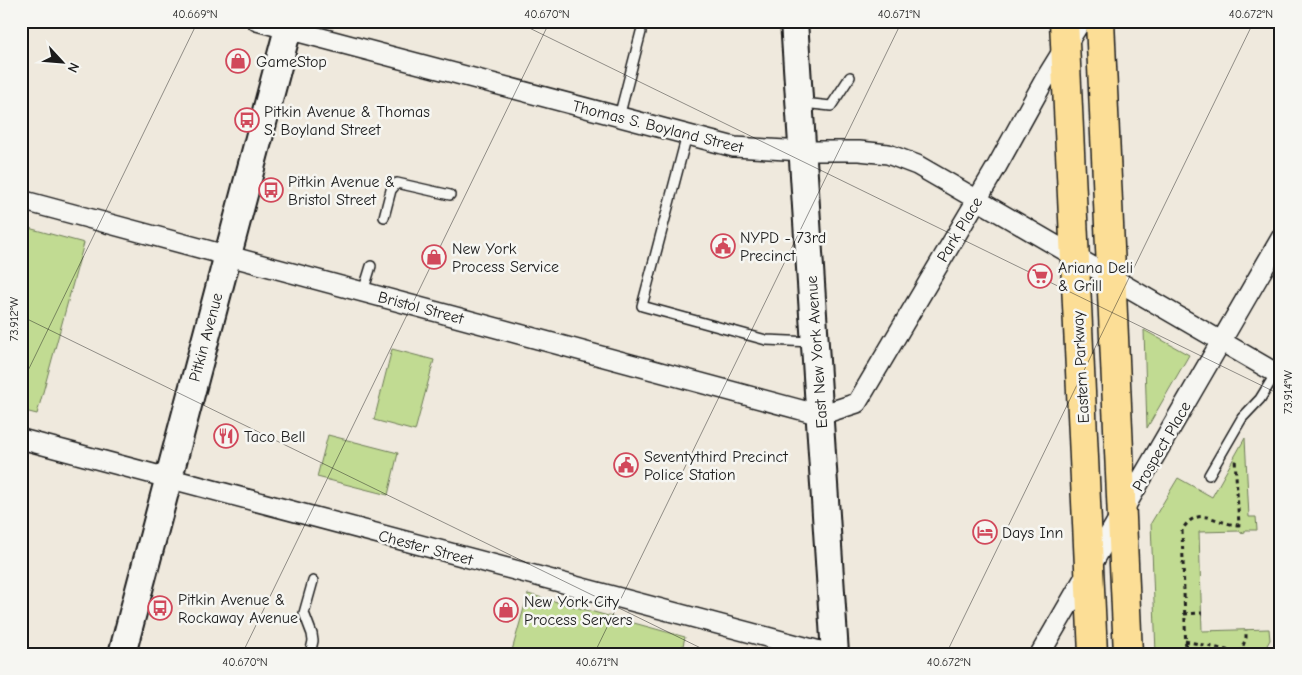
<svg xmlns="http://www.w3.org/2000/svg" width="1302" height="675" font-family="'Comic Neue',sans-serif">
<rect width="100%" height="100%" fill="#efe9dd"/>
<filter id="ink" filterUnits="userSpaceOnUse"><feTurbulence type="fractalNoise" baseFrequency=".02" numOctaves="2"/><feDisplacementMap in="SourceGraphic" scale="10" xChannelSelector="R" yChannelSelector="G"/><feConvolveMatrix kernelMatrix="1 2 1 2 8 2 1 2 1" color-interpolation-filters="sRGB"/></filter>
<g filter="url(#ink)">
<!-- green -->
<g fill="#c1db92" stroke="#6e7c57">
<path d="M 21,226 L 84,243 L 37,414 L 21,410 Z"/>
<path d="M 1144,330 L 1189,355 L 1147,428 Z"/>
<path d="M 392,349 L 434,360 L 415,431 L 374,420 Z"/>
<path d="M 328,435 L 398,453 L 388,495 L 317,477 Z"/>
<path d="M 1245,438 L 1249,517 L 1256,517 L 1257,530 L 1245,530 L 1245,532 L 1241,533 L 1240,531 L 1199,532 L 1202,631 L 1269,629 L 1270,640 L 1262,654 L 1156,654 L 1151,523 L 1178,478 L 1212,497 Z"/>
<path d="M 528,594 L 685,637 L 681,654 L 511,654 Z"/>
</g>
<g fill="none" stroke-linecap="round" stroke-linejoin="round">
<!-- lane casing -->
<g stroke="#1c1c1c" stroke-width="12">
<g id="lane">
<path d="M 803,103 L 831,106 L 850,77"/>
<path d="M 619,117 L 641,32"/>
<path d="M 687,135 L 642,306 L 766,340 L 812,342"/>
<path d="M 384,217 L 391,190 L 397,183 L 450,195"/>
<path d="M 363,292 L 371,266"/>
<path d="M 1209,475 L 1242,418 L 1260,399 L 1276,373"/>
<path d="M 310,654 L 313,641 L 312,634 L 304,613 L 313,581"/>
</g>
</g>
<!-- street casing -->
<g stroke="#1c1c1c" stroke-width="22">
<g id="street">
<path d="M 257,21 L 734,147 L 803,151 L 859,151 L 888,154 L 917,165 L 950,184 L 1281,376"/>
<path d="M 21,200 L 820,415 L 857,403 L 997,166 L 1044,81 L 1081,21"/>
<path d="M 21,439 L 831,654"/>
<path d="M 1040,654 L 1281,238"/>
</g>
</g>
<!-- secondary casing -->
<g stroke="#1c1c1c" stroke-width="30">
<g id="secondary">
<path d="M 794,21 L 835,654"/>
<path d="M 122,654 L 290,21"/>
</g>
</g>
<!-- primary casing -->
<g stroke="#1c1c1c" stroke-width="31">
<g id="primary">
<path d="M 1064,21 L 1093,654"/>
<path d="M 1100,21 L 1128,654"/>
</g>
</g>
<!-- path -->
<g stroke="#1c1c1c" stroke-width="3" stroke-dasharray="4 4" stroke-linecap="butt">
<path d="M 1184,614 L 1202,613"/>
<path d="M 1185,641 L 1240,653"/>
<path d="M 1240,653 L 1246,638 L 1246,630"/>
<path d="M 1186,654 L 1182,530 C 1199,503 1217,525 1239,525 L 1235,458"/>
</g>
<!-- lane -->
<use href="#lane" stroke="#f6f6f2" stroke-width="9"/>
<!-- street -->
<use href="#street" stroke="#f6f6f2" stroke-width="19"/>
<!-- secondary -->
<use href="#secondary" stroke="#f6f6f2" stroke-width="26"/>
<!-- primary -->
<use href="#primary" stroke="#fcde96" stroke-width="28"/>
</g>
</g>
<!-- ticks -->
<path fill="none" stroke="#1c1c1c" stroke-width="1" stroke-opacity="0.45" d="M 515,21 L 1281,395M 21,316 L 713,654M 21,385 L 198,21M 242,654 L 550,21M 594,654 L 902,21M 946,654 L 1254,21"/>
<!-- icons -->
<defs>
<g id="shop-ring" transform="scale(1.25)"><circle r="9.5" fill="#f6f6f2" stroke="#d1495b" stroke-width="1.5"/><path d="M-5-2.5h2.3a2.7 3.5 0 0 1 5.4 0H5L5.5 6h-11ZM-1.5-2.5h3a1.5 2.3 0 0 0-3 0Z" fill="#d1495b"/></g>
<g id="bus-ring" transform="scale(1.25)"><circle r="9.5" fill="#f6f6f2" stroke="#d1495b" stroke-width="1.5"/><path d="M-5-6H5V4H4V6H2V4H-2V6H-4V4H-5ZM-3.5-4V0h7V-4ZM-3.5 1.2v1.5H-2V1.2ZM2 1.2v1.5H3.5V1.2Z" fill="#d1495b"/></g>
<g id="civic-ring" transform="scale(1.25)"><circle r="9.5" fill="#f6f6f2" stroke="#d1495b" stroke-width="1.5"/><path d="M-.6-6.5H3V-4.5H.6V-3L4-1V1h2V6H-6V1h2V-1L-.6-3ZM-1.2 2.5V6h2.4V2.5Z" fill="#d1495b"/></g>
<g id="supermarket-ring" transform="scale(1.25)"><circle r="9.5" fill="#f6f6f2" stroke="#d1495b" stroke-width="1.5"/><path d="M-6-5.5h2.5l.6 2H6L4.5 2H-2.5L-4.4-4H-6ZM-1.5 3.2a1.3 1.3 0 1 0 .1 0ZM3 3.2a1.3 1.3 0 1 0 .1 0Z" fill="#d1495b"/></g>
<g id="restaurant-ring" transform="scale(1.25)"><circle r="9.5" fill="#f6f6f2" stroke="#d1495b" stroke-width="1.5"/><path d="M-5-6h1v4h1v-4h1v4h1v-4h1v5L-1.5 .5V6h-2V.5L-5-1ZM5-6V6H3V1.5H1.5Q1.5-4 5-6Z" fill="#d1495b"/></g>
<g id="hotel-ring" transform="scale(1.25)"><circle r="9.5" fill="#f6f6f2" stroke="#d1495b" stroke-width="1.5"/><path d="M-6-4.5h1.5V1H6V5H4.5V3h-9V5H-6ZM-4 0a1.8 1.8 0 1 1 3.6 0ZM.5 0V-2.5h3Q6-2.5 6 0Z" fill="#d1495b"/></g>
</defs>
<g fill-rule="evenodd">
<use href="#shop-ring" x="238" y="61"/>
<use href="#bus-ring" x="247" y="120"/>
<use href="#bus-ring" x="271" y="190"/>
<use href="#civic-ring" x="723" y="246"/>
<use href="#shop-ring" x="434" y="257"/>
<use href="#supermarket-ring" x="1040" y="276"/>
<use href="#restaurant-ring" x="226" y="436"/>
<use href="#civic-ring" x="626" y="465"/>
<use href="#hotel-ring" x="985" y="532"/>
<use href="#bus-ring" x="160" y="608"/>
<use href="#shop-ring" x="506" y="610"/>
</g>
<g text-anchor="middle" stroke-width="5" stroke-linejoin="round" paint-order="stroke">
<!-- poi labels -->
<g font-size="16" fill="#1c1c1c" stroke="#f6f6f2" text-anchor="start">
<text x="256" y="67">GameStop</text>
<text x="264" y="117">Pitkin Avenue &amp; Thomas<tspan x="264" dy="18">S. Boyland Street</tspan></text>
<text x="288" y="187">Pitkin Avenue &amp;<tspan x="288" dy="18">Bristol Street</tspan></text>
<text x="740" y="243">NYPD - 73rd<tspan x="740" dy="18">Precinct</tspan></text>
<text x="452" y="254">New York<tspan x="452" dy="18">Process Service</tspan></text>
<text x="1058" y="273">Ariana Deli<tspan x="1058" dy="18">&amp; Grill</tspan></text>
<text x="244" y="442">Taco Bell</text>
<text x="644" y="462">Seventythird Precinct<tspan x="644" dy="18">Police Station</tspan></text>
<text x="1002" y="538">Days Inn</text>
<text x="178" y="605">Pitkin Avenue &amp;<tspan x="178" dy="18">Rockaway Avenue</tspan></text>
<text x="524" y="607">New York City<tspan x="524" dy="18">Process Servers</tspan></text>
</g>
<!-- street labels -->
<g font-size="16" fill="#1c1c1c" stroke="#f6f6f2">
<text transform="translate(658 126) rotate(14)" y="6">Thomas S. Boyland Street</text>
<text transform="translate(959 229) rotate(-59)" y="6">Park Place</text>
<text transform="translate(421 307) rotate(15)" y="6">Bristol Street</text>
<text transform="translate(205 337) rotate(-75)" y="6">Pitkin Avenue</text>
<text transform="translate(816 352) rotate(-94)" y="6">East New York Avenue</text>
<text transform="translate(1080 367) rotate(-93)" y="6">Eastern Parkway</text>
<text transform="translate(1161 446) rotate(-60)" y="6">Prospect Place</text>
<text transform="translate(426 547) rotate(15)" y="6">Chester Street</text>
</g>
</g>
<!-- margin -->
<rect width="1302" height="675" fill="none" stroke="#f6f6f2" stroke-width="55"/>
<!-- north arrow -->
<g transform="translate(62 62) rotate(116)" stroke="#f6f6f2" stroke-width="4" paint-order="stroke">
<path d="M0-4L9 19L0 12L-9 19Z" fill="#1c1c1c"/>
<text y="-8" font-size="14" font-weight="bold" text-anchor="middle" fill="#1c1c1c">N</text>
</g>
<rect x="28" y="28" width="1246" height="620" fill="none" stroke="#1c1c1c" stroke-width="2"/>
<g font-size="12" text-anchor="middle" fill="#1c1c1c">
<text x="195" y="18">40.669°N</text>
<text x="547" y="18">40.670°N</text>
<text x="899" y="18">40.671°N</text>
<text x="1251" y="18">40.672°N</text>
<text transform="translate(14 319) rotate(-90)" y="4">73.912°W</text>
<text transform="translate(1288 392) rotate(-90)" y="4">73.914°W</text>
<text x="245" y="666">40.670°N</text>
<text x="597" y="666">40.671°N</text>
<text x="949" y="666">40.672°N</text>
</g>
</svg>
